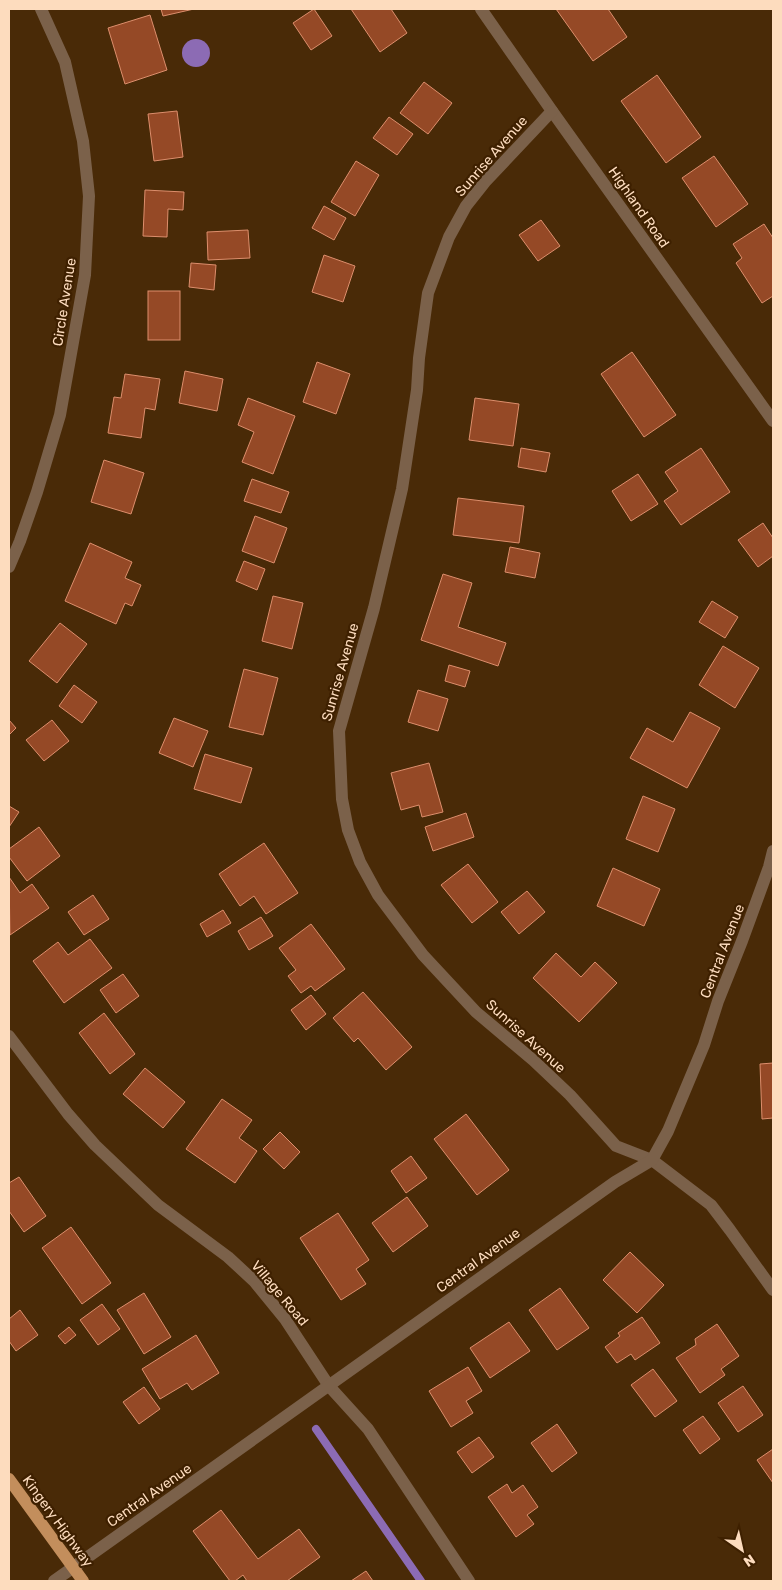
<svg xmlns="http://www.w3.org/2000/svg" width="782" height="1590" font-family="Rubik,sans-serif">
<rect width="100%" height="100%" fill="#492a07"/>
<!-- water -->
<circle fill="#8c6bb4" cx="196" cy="53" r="14"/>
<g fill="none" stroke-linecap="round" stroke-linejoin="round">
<!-- stream -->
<path stroke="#8c6bb4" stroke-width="8" d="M 316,1429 L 421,1581"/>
</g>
<!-- building -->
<g fill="#954926" stroke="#dd8e6c">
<path d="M 161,9 L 194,9 L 163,16 Z"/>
<path d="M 314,9 L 332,36 L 311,50 L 293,23 Z"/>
<path d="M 351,9 L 391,9 L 407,33 L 380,52 Z"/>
<path d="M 556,9 L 608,9 L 627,37 L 593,61 Z"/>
<path d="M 150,15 L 167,70 L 125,84 L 108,28 Z"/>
<path d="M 657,75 L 701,137 L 666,163 L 621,101 Z"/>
<path d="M 424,82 L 452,103 L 428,134 L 400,113 Z"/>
<path d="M 177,111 L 183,157 L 154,161 L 148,114 Z"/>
<path d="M 389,117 L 413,134 L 397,155 L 373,138 Z"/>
<path d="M 714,156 L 748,204 L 716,227 L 682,178 Z"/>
<path d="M 356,161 L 379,175 L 355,216 L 331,202 Z"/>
<path d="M 145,190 L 184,192 L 183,210 L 168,209 L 167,237 L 143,236 Z"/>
<path d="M 324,206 L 346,218 L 334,240 L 312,228 Z"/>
<path d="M 541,220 L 560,246 L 538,261 L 519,235 Z"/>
<path d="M 764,224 L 773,238 L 773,296 L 762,303 L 736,263 L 742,258 L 733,244 Z"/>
<path d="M 248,230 L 250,258 L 208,260 L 207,232 Z"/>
<path d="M 324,255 L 355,266 L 343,302 L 312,292 Z"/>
<path d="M 191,263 L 216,265 L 214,290 L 189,287 Z"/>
<rect x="148" y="291" width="32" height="49"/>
<path d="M 632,352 L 676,415 L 644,437 L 601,374 Z"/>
<path d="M 317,362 L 350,374 L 336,414 L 303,402 Z"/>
<path d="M 185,371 L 223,379 L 217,411 L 179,403 Z"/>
<path d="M 125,374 L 160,379 L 155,410 L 145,408 L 141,438 L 108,433 L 114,397 L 121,398 Z"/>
<path d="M 248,398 L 295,416 L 273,474 L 242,462 L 254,432 L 238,425 Z"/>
<path d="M 475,398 L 519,404 L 513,446 L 469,440 Z"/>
<path d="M 521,448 L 550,453 L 546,472 L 518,467 Z"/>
<path d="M 701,448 L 730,492 L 681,525 L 664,501 L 678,491 L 665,472 Z"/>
<path d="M 104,460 L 144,473 L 131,514 L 91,502 Z"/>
<path d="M 638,474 L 658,504 L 631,521 L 612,491 Z"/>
<path d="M 252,479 L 289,492 L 281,513 L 244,501 Z"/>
<path d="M 458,498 L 524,506 L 519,543 L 453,535 Z"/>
<path d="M 255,516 L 287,528 L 274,563 L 242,551 Z"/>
<path d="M 763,523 L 773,538 L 773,556 L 758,567 L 738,540 Z"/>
<path d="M 90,543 L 132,562 L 125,578 L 141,585 L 132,606 L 125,603 L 116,624 L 65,601 Z"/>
<path d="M 510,547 L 540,553 L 535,578 L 505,572 Z"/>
<path d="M 244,561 L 265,569 L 257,590 L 236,581 Z"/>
<path d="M 443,574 L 472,583 L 458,627 L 506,643 L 498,666 L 421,640 Z"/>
<path d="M 273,596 L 303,603 L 292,649 L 262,641 Z"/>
<path d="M 712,601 L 738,617 L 725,638 L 699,622 Z"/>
<path d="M 60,623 L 87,644 L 57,683 L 29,661 Z"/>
<path d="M 723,646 L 759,668 L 735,708 L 699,685 Z"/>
<path d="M 449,665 L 470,671 L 465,687 L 445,681 Z"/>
<path d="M 244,669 L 278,678 L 263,735 L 229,727 Z"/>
<path d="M 74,685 L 97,702 L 82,723 L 59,706 Z"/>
<path d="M 418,690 L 448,699 L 438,731 L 408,722 Z"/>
<path d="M 690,712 L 720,728 L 687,788 L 630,758 L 647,728 L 673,742 Z"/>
<path d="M 174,718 L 208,731 L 193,767 L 159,753 Z"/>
<path d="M 9,720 L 16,728 L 9,735 Z"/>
<path d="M 52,720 L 69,741 L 44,761 L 26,740 Z"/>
<path d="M 205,754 L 252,768 L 241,803 L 194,789 Z"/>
<path d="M 429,763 L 443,812 L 422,817 L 419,805 L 401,810 L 391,773 Z"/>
<path d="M 643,796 L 675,809 L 658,852 L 626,839 Z"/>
<path d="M 9,806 L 19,812 L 9,827 Z"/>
<path d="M 466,813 L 474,837 L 433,851 L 425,827 Z"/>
<path d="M 39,827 L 60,856 L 27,881 L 9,857 L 9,849 Z"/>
<path d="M 264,843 L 298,893 L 266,914 L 254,896 L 240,906 L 219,874 Z"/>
<path d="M 468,864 L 498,902 L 472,923 L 441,885 Z"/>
<path d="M 613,868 L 660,889 L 644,926 L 597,906 Z"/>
<path d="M 9,877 L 20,893 L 32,884 L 49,908 L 10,935 Z"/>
<path d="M 527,891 L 545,912 L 519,934 L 501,912 Z"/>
<path d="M 93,895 L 109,919 L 84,935 L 68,912 Z"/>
<path d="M 223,910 L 231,923 L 207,937 L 200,924 Z"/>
<path d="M 261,917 L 273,936 L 249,950 L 238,931 Z"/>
<path d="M 311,924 L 345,969 L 315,991 L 311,986 L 301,993 L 288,976 L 296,970 L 279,948 Z"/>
<path d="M 90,939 L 112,968 L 64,1003 L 33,961 L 58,942 L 68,955 Z"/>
<path d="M 556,953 L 581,977 L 595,962 L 617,983 L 579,1022 L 533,978 Z"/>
<path d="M 123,974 L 139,996 L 116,1013 L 100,990 Z"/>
<path d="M 363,992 L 412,1047 L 386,1070 L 358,1038 L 354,1042 L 333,1018 Z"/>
<path d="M 311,995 L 326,1014 L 306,1030 L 291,1010 Z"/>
<path d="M 104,1013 L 135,1054 L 110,1074 L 79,1033 Z"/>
<path d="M 773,1063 L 773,1118 L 762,1119 L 760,1064 Z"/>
<path d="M 145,1068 L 185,1102 L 163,1128 L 123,1094 Z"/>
<path d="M 222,1099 L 252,1120 L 239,1138 L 257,1151 L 235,1183 L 186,1149 Z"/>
<path d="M 466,1114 L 509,1170 L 477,1195 L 434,1139 Z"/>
<path d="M 280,1132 L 300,1152 L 284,1169 L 263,1149 Z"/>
<path d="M 411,1156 L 427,1178 L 406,1193 L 391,1171 Z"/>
<path d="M 19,1177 L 46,1216 L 24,1232 L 9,1211 L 9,1183 Z"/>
<path d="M 407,1197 L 428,1226 L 393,1252 L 372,1223 Z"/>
<path d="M 338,1213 L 369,1260 L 356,1269 L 366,1284 L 341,1300 L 300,1238 Z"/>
<path d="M 71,1227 L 111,1283 L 82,1304 L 42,1248 Z"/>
<path d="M 630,1252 L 664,1285 L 637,1313 L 603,1280 Z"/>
<path d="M 560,1288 L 589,1328 L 557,1350 L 529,1310 Z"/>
<path d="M 144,1293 L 171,1337 L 144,1354 L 117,1310 Z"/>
<path d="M 102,1304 L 120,1329 L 98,1345 L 80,1320 Z"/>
<path d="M 20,1310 L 38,1335 L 16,1351 L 9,1341 L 9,1319 Z"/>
<path d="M 642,1317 L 660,1343 L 635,1360 L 631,1354 L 617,1363 L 605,1347 L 620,1336 L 618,1333 Z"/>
<path d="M 509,1322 L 530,1351 L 490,1378 L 470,1348 Z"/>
<path d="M 717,1324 L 739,1356 L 721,1369 L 725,1375 L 700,1393 L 676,1358 L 696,1345 L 695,1339 Z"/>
<path d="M 69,1327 L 76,1335 L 65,1344 L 58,1336 Z"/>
<path d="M 196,1335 L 219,1373 L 192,1390 L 187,1383 L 160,1399 L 142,1369 Z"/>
<path d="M 468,1367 L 482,1391 L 466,1401 L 473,1413 L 451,1427 L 429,1391 Z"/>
<path d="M 653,1369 L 677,1401 L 655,1417 L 631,1385 Z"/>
<path d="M 743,1386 L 763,1415 L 738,1432 L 718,1403 Z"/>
<path d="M 144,1387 L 160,1409 L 139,1424 L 123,1402 Z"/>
<path d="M 703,1416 L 720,1439 L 700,1454 L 683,1430 Z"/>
<path d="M 557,1424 L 577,1453 L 552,1472 L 531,1443 Z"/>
<path d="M 479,1437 L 494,1457 L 472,1473 L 457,1452 Z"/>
<path d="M 773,1449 L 773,1483 L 757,1460 Z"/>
<path d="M 507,1484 L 512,1493 L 523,1485 L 538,1507 L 527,1515 L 534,1524 L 516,1537 L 488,1497 Z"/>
<path d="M 221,1510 L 258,1559 L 299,1529 L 320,1557 L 287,1581 L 247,1581 L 243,1575 L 235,1581 L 230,1581 L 193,1531 Z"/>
<path d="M 366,1571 L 373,1581 L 351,1581 Z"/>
</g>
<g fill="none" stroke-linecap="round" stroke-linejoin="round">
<!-- street -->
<g stroke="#7b614a" stroke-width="12">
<path d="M 481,9 L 552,111 L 773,421"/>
<path d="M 552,111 L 485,182 L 466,206 L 449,237 L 428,293 L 419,358 L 417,390 L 402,489 L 374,608 L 339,731 L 342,799 L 348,830 L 360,862 L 378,895 L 423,955 L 476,1012 L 533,1060 L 570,1095 L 616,1146 L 652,1160 L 711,1205 L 730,1230 L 773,1290"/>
<path d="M 9,567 L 20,541 L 37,492 L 60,415 L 85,275 L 89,196 L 83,141 L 65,62 L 41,9"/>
<path d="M 9,1036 L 68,1114 L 95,1145 L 158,1205 L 228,1257 L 254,1281 L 285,1319 L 329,1386 L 368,1429 L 469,1581"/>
<path d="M 54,1581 L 615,1182 L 652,1160 L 668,1131 L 704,1045 L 718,1001 L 742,941 L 769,867 L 773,851"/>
</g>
<!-- primary -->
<path stroke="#c38e5c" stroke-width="12" d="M 9,1479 L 83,1581"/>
</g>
<g text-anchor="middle" stroke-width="4.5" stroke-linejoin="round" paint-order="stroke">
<!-- street labels -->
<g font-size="14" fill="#fddcbe" stroke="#3e2000">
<text transform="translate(491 156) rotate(-49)" y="5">Sunrise Avenue</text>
<text transform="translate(639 207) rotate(55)" y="5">Highland Road</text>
<text transform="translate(64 302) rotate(-81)" y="5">Circle Avenue</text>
<text transform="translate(340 672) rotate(-74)" y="5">Sunrise Avenue</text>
<text transform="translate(722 951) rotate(-69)" y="5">Central Avenue</text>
<text transform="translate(526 1036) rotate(42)" y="5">Sunrise Avenue</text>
<text transform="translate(478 1260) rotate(-36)" y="5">Central Avenue</text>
<text transform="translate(280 1293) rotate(50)" y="5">Village Road</text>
<text transform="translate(149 1495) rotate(-35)" y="5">Central Avenue</text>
<text transform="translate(58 1521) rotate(54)" y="5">Kingery Highway</text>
</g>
</g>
<!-- border -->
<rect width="782" height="1590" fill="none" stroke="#fddcbe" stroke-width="20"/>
<!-- north arrow -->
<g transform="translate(742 1550) rotate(146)" stroke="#3e2000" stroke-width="4" paint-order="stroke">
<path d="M0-4L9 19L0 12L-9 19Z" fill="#fddcbe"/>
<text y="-8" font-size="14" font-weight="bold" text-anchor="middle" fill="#fddcbe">N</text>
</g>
</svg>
